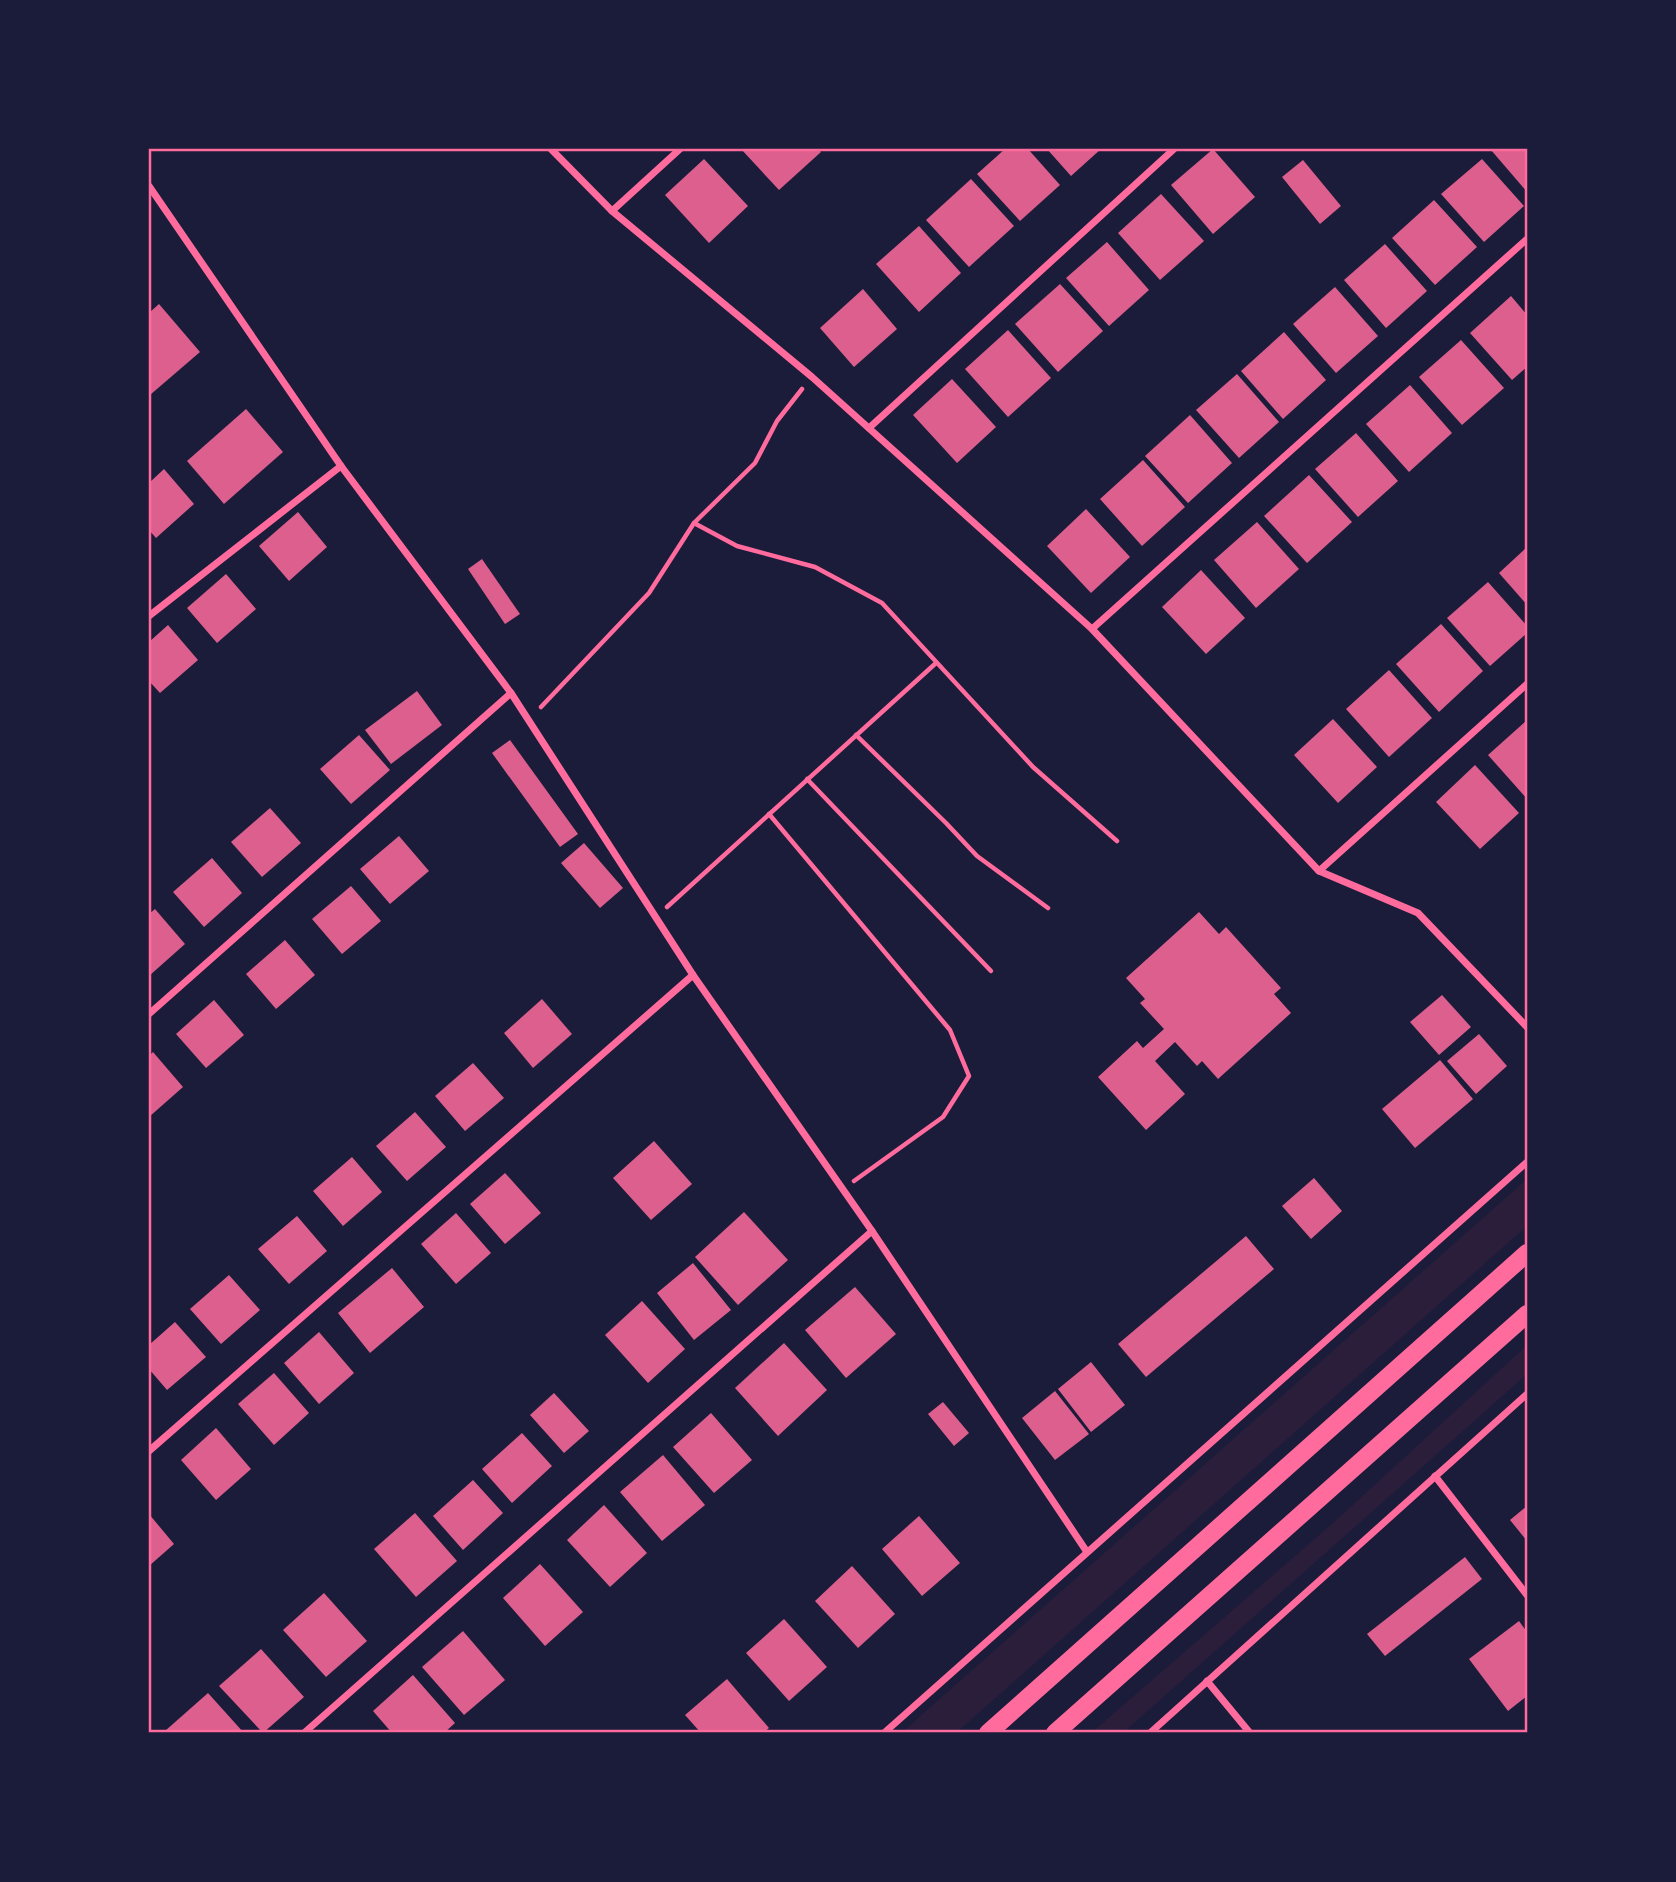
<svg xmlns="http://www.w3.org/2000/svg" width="1676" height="1882" font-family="'Roboto Serif',serif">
<rect width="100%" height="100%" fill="#1b1b3a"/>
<!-- green -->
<g fill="#2a1e3b">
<path d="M 1527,1179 L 1527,1226 L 956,1733 L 901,1733 Z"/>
<path d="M 1527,1345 L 1527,1374 L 1123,1733 L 1091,1733 L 1333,1523 Z"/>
</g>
<!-- building -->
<g fill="#dd5f8e">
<path d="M 741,149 L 818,149 L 821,152 L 779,190 Z"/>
<path d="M 1005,149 L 1028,149 L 1060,185 L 1020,221 L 977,174 Z"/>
<path d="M 1047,149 L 1101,149 L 1071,176 Z"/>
<path d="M 1213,149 L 1255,197 L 1213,234 L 1171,185 Z"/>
<path d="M 1492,149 L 1527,149 L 1527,192 L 1491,150 Z"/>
<path d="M 704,159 L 748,206 L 709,243 L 665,195 Z"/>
<path d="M 1482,159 L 1524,206 L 1484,242 L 1441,194 Z"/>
<path d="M 1303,160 L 1341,206 L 1320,224 L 1282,177 Z"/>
<path d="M 971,179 L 1014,226 L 969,267 L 926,220 Z"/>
<path d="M 1161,194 L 1204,241 L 1160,280 L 1118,233 Z"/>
<path d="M 1434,200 L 1477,247 L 1435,285 L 1392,238 Z"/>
<path d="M 919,226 L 961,273 L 919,312 L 876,264 Z"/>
<path d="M 1107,242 L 1149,290 L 1109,326 L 1066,278 Z"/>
<path d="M 1385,244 L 1427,291 L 1386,328 L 1344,280 Z"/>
<path d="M 1060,284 L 1103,331 L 1058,372 L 1015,324 Z"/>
<path d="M 1335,287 L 1378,336 L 1336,373 L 1293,324 Z"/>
<path d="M 863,289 L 897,329 L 854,367 L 820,328 Z"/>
<path d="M 1511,296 L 1527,315 L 1527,367 L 1512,380 L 1470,333 Z"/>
<path d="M 159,304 L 200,352 L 150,395 L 149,313 Z"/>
<path d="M 1008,330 L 1051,378 L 1008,417 L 965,369 Z"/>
<path d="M 1284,332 L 1326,380 L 1283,419 L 1241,371 Z"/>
<path d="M 1461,340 L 1504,388 L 1462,425 L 1419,377 Z"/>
<path d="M 1237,374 L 1279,422 L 1239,458 L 1196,410 Z"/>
<path d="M 952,379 L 996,427 L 957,463 L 913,415 Z"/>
<path d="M 1410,385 L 1452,433 L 1409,472 L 1366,424 Z"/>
<path d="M 246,409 L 283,452 L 224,504 L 187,461 Z"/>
<path d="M 1190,415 L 1232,463 L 1188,503 L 1145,456 Z"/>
<path d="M 1356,433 L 1398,481 L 1358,517 L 1315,469 Z"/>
<path d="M 1143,460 L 1185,507 L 1142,546 L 1100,499 Z"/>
<path d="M 164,469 L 194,504 L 156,538 L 149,530 L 149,483 Z"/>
<path d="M 1309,475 L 1352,522 L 1307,563 L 1264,516 Z"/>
<path d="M 1086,509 L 1130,557 L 1091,593 L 1047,546 Z"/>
<path d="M 298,512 L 327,547 L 289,581 L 259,546 Z"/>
<path d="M 1257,522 L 1299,569 L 1256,608 L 1214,560 Z"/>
<path d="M 1527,547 L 1527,605 L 1499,573 Z"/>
<path d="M 482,559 L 520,614 L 505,624 L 468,569 Z"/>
<path d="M 1201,570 L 1245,618 L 1206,654 L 1162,607 Z"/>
<path d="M 226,574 L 256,609 L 217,643 L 187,608 Z"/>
<path d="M 1488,582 L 1527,626 L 1527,633 L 1490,666 L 1447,618 Z"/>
<path d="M 1441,624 L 1483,671 L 1439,712 L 1396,664 Z"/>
<path d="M 168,625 L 198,660 L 160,693 L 149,681 L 149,642 Z"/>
<path d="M 1389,670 L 1432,718 L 1389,757 L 1346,709 Z"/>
<path d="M 417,691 L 442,725 L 391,764 L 365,730 Z"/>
<path d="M 1333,719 L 1377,767 L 1338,803 L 1294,755 Z"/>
<path d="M 1527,720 L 1527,799 L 1488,755 Z"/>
<path d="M 359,735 L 390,770 L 351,804 L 320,769 Z"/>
<path d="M 510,740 L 578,834 L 560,847 L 492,753 Z"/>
<path d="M 1475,765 L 1519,813 L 1480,849 L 1436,802 Z"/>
<path d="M 270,808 L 301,843 L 262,877 L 231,842 Z"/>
<path d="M 399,836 L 429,871 L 390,904 L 360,869 Z"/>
<path d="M 584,843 L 623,888 L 600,908 L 561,863 Z"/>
<path d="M 212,858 L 242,893 L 204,927 L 173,892 Z"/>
<path d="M 351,886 L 381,921 L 342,954 L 312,919 Z"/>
<path d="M 155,909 L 185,944 L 149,976 L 149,914 Z"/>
<path d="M 1199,912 L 1219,934 L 1226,927 L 1281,988 L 1274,994 L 1291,1013 L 1218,1079 L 1202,1061 L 1197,1066 L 1175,1042 L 1155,1061 L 1185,1094 L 1146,1130 L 1098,1077 L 1137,1041 L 1143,1048 L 1164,1029 L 1140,1003 L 1145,999 L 1126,978 Z"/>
<path d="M 285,940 L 315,975 L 276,1009 L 246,974 Z"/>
<path d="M 1442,995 L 1471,1027 L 1439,1055 L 1410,1022 Z"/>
<path d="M 542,999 L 572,1034 L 533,1068 L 504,1033 Z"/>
<path d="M 214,1000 L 244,1035 L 206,1068 L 176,1034 Z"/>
<path d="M 1479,1034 L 1507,1066 L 1476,1094 L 1447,1061 Z"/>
<path d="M 153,1052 L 183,1087 L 149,1117 L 149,1056 Z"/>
<path d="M 1440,1060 L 1473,1099 L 1415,1148 L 1382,1109 Z"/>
<path d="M 473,1063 L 504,1098 L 465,1131 L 435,1096 Z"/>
<path d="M 415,1112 L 446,1147 L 407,1181 L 376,1146 Z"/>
<path d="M 654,1141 L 692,1184 L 651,1220 L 613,1178 Z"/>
<path d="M 352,1157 L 382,1192 L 343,1226 L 313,1191 Z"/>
<path d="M 505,1173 L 541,1213 L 505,1244 L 470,1204 Z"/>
<path d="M 1314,1178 L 1342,1211 L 1311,1239 L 1282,1206 Z"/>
<path d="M 744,1212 L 788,1260 L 738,1305 L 695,1257 Z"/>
<path d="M 456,1213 L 491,1253 L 456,1284 L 421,1244 Z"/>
<path d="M 297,1216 L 327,1251 L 289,1284 L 258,1249 Z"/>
<path d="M 1246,1236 L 1274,1269 L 1146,1377 L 1118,1344 Z"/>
<path d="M 693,1263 L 731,1310 L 694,1340 L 657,1293 Z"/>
<path d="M 392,1268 L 424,1307 L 370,1353 L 338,1313 Z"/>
<path d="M 229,1275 L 260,1310 L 221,1344 L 190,1309 Z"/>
<path d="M 855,1287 L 896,1334 L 846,1378 L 805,1330 Z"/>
<path d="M 642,1301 L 685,1349 L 648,1383 L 605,1335 Z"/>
<path d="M 175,1322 L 206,1357 L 167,1390 L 149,1369 L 149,1345 Z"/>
<path d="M 319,1332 L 354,1373 L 319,1404 L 284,1363 Z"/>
<path d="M 784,1343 L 827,1390 L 778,1436 L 735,1388 Z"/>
<path d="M 1091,1362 L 1125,1405 L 1091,1432 L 1058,1389 Z"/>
<path d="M 274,1373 L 309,1413 L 274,1445 L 238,1404 Z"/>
<path d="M 1055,1391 L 1089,1434 L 1055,1460 L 1022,1418 Z"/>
<path d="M 554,1393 L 589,1431 L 564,1453 L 530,1415 Z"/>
<path d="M 943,1402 L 969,1433 L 954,1446 L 928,1414 Z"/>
<path d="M 711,1413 L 752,1460 L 714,1493 L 673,1447 Z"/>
<path d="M 216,1428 L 251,1469 L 216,1500 L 181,1460 Z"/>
<path d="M 522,1433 L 552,1466 L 512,1503 L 482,1469 Z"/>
<path d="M 663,1455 L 705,1505 L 662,1541 L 620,1492 Z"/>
<path d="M 473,1480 L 503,1513 L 463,1550 L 433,1516 Z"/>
<path d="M 604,1505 L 647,1553 L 610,1587 L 567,1540 Z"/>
<path d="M 1527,1506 L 1527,1541 L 1510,1520 Z"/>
<path d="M 415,1513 L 457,1561 L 416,1597 L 374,1549 Z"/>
<path d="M 149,1514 L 174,1544 L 149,1566 Z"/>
<path d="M 919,1516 L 960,1563 L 922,1596 L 882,1549 Z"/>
<path d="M 1465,1557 L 1482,1579 L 1385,1656 L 1367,1634 Z"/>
<path d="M 540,1564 L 583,1612 L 545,1646 L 503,1598 Z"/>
<path d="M 852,1566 L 895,1614 L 858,1648 L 815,1601 Z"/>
<path d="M 324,1593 L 367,1641 L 326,1677 L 283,1630 Z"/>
<path d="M 784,1619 L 827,1667 L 789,1701 L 746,1653 Z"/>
<path d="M 1519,1621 L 1527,1632 L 1527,1696 L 1508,1711 L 1469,1659 Z"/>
<path d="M 463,1631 L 505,1680 L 464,1715 L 422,1667 Z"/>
<path d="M 261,1649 L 304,1697 L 263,1733 L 219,1686 Z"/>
<path d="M 413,1675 L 455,1723 L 444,1733 L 392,1733 L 373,1711 Z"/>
<path d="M 727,1679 L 769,1728 L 763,1733 L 701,1733 L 685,1715 Z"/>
<path d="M 208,1693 L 244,1733 L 166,1733 L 165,1731 Z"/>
</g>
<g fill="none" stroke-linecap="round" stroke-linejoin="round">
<!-- path -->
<g stroke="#ff6b9d" stroke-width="4.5">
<path d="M 694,523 L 737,546 L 815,567 L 882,603 L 1033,767 L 1117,841"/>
<path d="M 541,707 L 649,593 L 694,523 L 755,463 L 777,421 L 802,389"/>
<path d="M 856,735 L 946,823 L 977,856 L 1048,908"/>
<path d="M 807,779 L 991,971"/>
<path d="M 769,814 L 950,1030 L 969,1076 L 943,1117 L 854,1181"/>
<path d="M 667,907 L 936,663"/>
</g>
<!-- minor -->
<g stroke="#ff6b9d" stroke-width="7">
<path d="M 551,149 L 612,211 L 812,377 L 1092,629 L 1319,871 L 1418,913 L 1527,1027"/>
<path d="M 149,186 L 341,466 L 511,693 L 693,975 L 872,1231 L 1087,1552"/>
<path d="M 612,211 L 680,149"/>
<path d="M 869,428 L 1174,149"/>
<path d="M 149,616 L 341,466"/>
<path d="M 1092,629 L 1527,239"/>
<path d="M 1319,871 L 1527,684"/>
<path d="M 149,1014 L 511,693"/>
<path d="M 149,1451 L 693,975"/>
<path d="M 1435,1476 L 1527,1595"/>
<path d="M 1207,1681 L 1250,1733"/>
<path d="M 304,1733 L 872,1231"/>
<path d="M 884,1733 L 1527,1162"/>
<path d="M 1150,1733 L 1527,1394"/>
</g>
<!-- primary -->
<g stroke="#ff6b9d" stroke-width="18">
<path d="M 988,1733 L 1527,1253"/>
<path d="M 1055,1733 L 1527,1314"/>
</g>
</g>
<!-- border -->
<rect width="1676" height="1882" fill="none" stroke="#1b1b3a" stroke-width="301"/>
<rect x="150" y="150" width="1376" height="1581" fill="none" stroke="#ff6b9d" stroke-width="2.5"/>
</svg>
